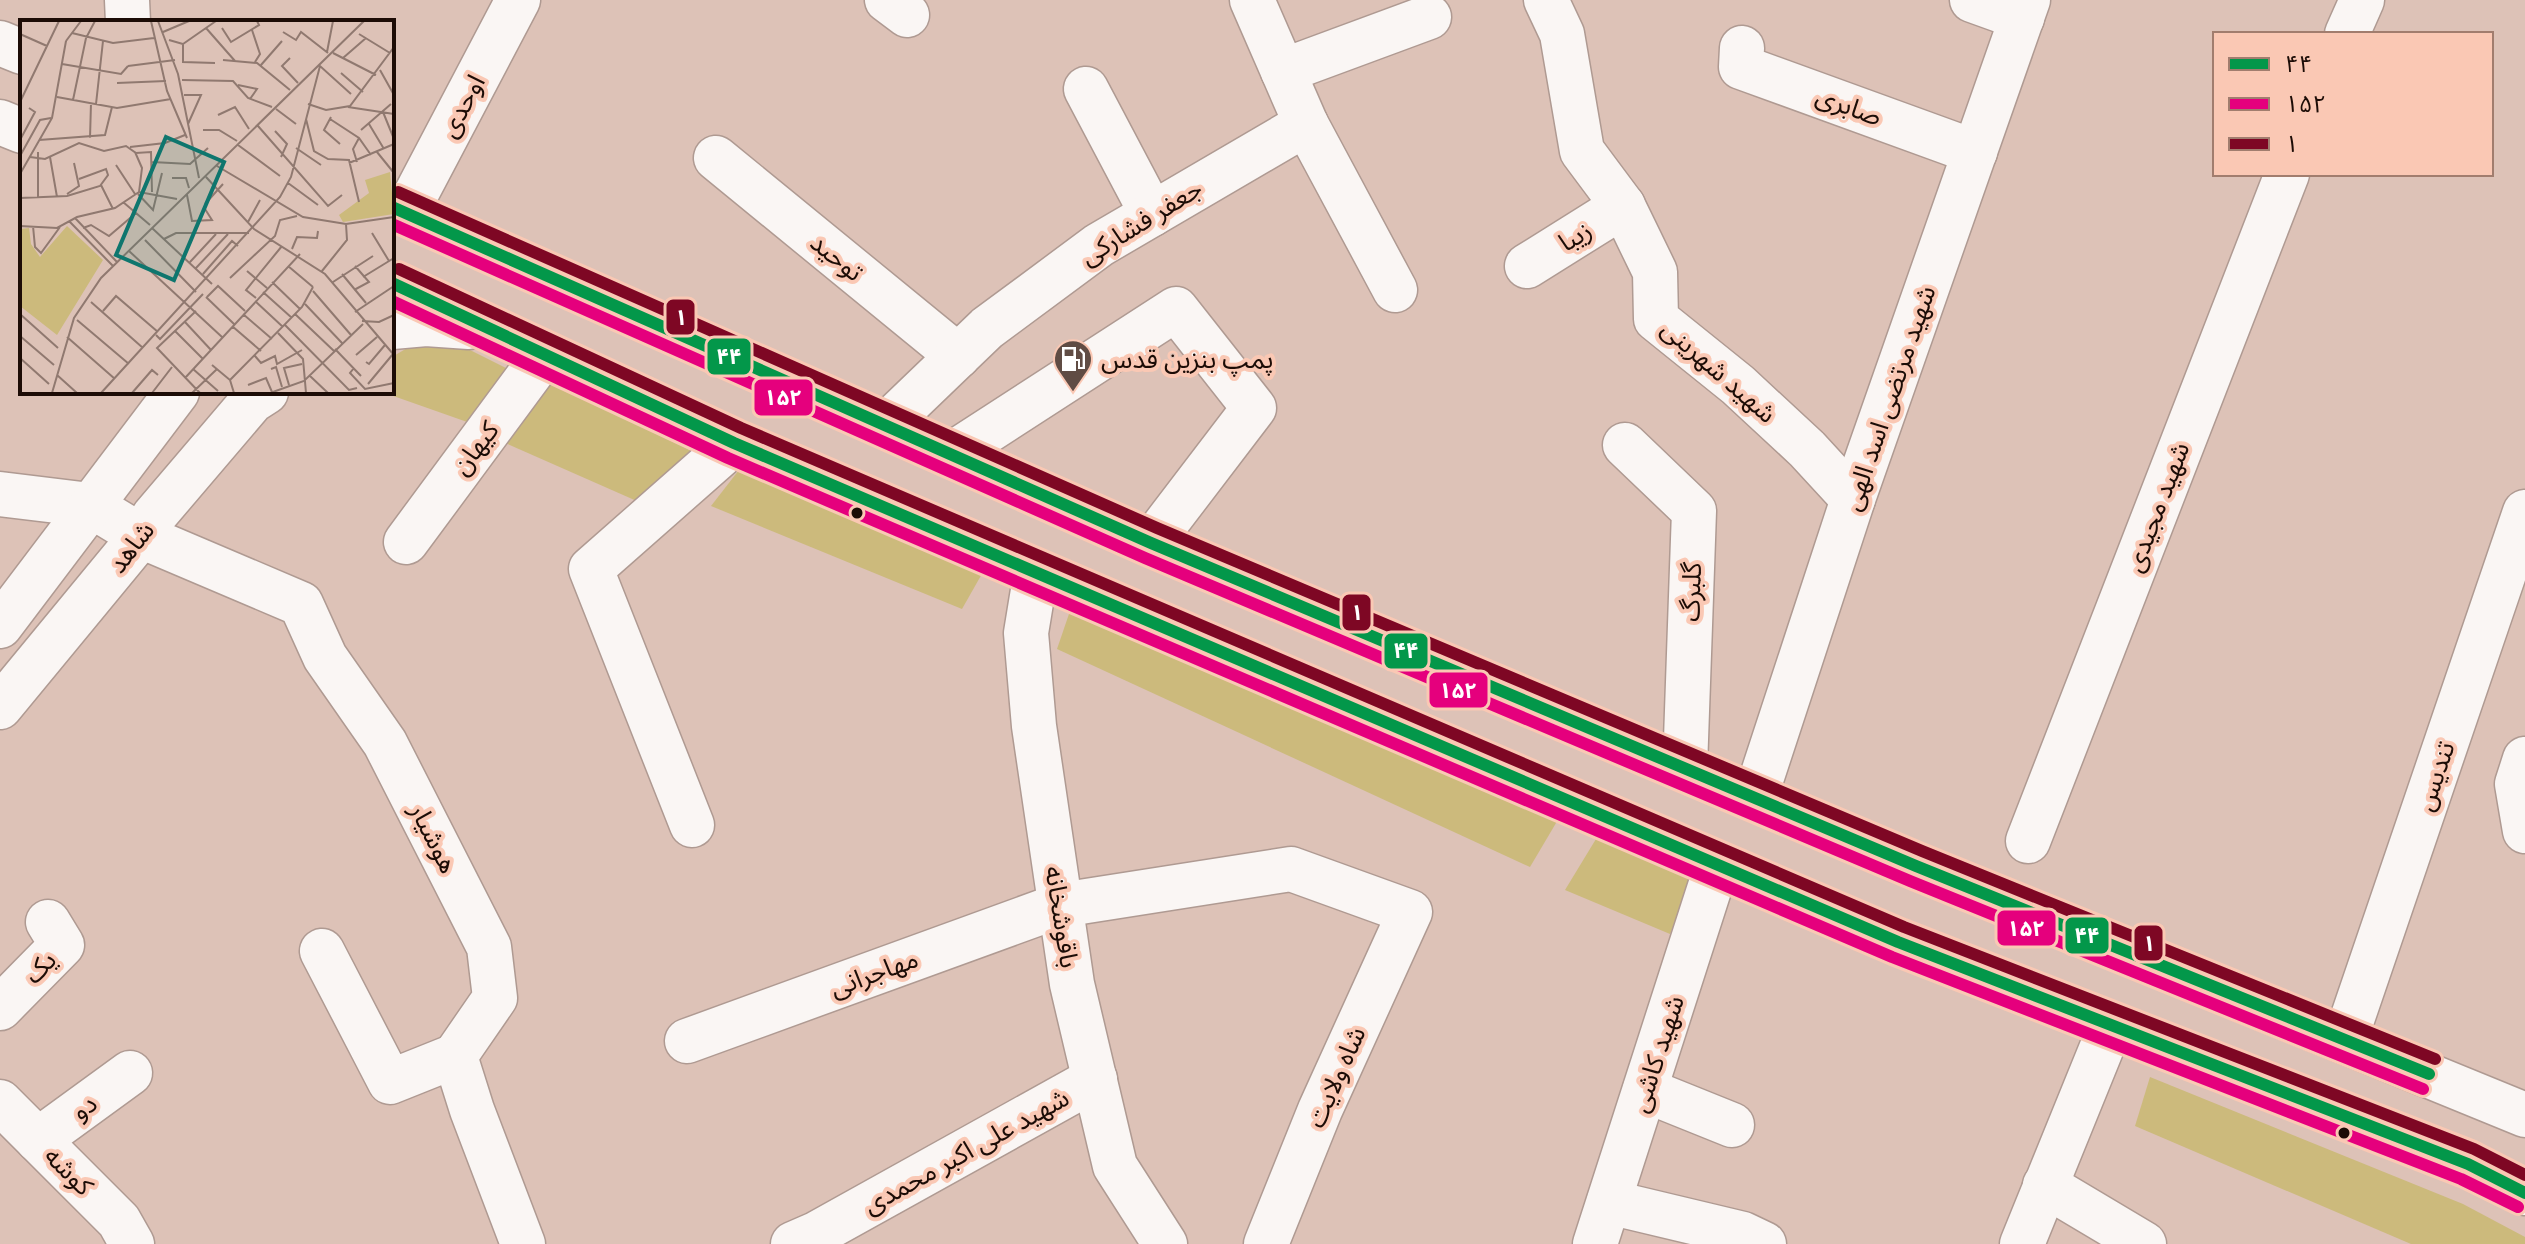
<svg xmlns="http://www.w3.org/2000/svg" width="2525" height="1244" font-family="'IBM Plex Sans','Noto Sans Arabic',sans-serif">
<rect width="100%" height="100%" fill="#ddc2b7"/>
<!-- green -->
<g fill="#ccba7c">
<path d="M 414,344 L 464,347 L 512,371 L 470,423 L 382,392 L 392,392 L 392,357 Z"/>
<path d="M 552,383 L 698,454 L 639,502 L 503,442 Z"/>
<path d="M 739,470 L 983,572 L 962,609 L 711,506 Z"/>
<path d="M 1070,611 L 1559,818 L 1530,867 L 1057,649 Z"/>
<path d="M 1596,839 L 1694,875 L 1670,934 L 1565,890 Z"/>
<path d="M 2150,1077 L 2463,1204 L 2525,1237 L 2525,1244 L 2411,1244 L 2135,1126 Z"/>
</g>
<g fill="none" stroke-linecap="round" stroke-linejoin="round">
<!-- minor casing -->
<g stroke="#af9a92" stroke-width="47">
<g id="minor">
<path d="M 127,0 L 128,22"/>
<path d="M 887,0 L 907,15"/>
<path d="M 1546,0 L 1562,34 L 1582,151 L 1623,206 L 1655,272 L 1656,319 L 1738,385 L 1807,449 L 1853,499"/>
<path d="M 1972,0 L 2022,18"/>
<path d="M 2347,34 L 2362,0"/>
<path d="M 1742,48 L 1741,67 L 1975,152"/>
<path d="M 1283,71 L 1429,17"/>
<path d="M 1086,89 L 1152,214"/>
<path d="M 1306,124 L 1395,290"/>
<path d="M 716,158 L 958,356"/>
<path d="M 1527,266 L 1623,206"/>
<path d="M 886,425 L 987,328 L 1099,245 L 1306,124 L 1252,0"/>
<path d="M 1625,445 L 1694,511 L 1685,768"/>
<path d="M 952,454 L 1176,309 L 1254,408 L 1151,543"/>
<path d="M 0,494 L 90,505 L 141,536 L 301,604 L 325,657 L 385,743 L 489,947 L 495,998 L 455,1056 L 472,1110 L 523,1244"/>
<path d="M 406,542 L 545,354"/>
<path d="M 1036,572 L 1026,633 L 1034,726 L 1072,984 L 1115,1166 L 1165,1244"/>
<path d="M 2525,759 L 2517,784 L 2525,831"/>
<path d="M 1755,798 L 1853,499 L 2028,0"/>
<path d="M 692,825 L 591,569 L 734,443"/>
<path d="M 2028,841 L 2287,174"/>
<path d="M 322,951 L 390,1082 L 455,1056"/>
<path d="M 0,1008 L 62,945 L 48,922"/>
<path d="M 2345,1040 L 2525,512"/>
<path d="M 687,1041 L 1061,905 L 1291,869 L 1410,912 L 1320,1110 L 1266,1244"/>
<path d="M 1645,1090 L 1732,1125"/>
<path d="M 0,1102 L 119,1221 L 132,1244"/>
<path d="M 38,1140 L 130,1073"/>
<path d="M 2045,1185 L 2144,1244"/>
<path d="M 1609,1202 L 1743,1234 L 1764,1244"/>
<path d="M 793,1244 L 816,1234 L 1095,1079"/>
<path d="M 1595,1244 L 1717,865"/>
<path d="M 2022,1244 L 2111,1025"/>
</g>
</g>
<!-- major casing -->
<g stroke="#af9a92" stroke-width="47">
<g id="major">
<path d="M 0,43 L 22,52"/>
<path d="M 0,122 L 22,131"/>
<path d="M 392,207 L 1151,543 L 1916,866 L 2525,1115"/>
<path d="M 406,213 L 518,0"/>
<path d="M 392,283 L 734,443 L 1898,942 L 2468,1164 L 2525,1193"/>
<path d="M 392,327 L 426,324 L 469,327"/>
<path d="M 0,626 L 177,392"/>
<path d="M 0,707 L 141,536 L 154,516 L 252,401 L 266,392"/>
</g>
</g>
<!-- minor -->
<use href="#minor" stroke="#faf6f4" stroke-width="44"/>
<!-- major -->
<use href="#major" stroke="#faf6f4" stroke-width="44"/>
<!-- bus-1 casing -->
<g stroke="#fac8b4" stroke-width="18">
<g id="bus-1">
<path d="M 392,207 L 1151,543 L 1916,866 L 2429,1074"/>
<path d="M 392,283 L 734,443 L 1898,942 L 2468,1164 L 2525,1193"/>
</g>
</g>
<!-- bus-2 casing -->
<g stroke="#fac8b4" stroke-width="18">
<g id="bus-2">
<path d="M 392,224 L 1145,558 L 1910,881 L 2423,1089"/>
<path d="M 392,301 L 728,458 L 1892,957 L 2461,1179 L 2518,1207"/>
</g>
</g>
<!-- bus-3 casing -->
<g stroke="#fac8b4" stroke-width="18">
<g id="bus-3">
<path d="M 398,192 L 1157,528 L 1922,851 L 2435,1059"/>
<path d="M 399,269 L 741,428 L 1904,927 L 2474,1149 L 2525,1175"/>
</g>
</g>
<!-- bus-1 -->
<use href="#bus-1" stroke="#03974a" stroke-width="12"/>
<!-- bus-2 -->
<use href="#bus-2" stroke="#e5007d" stroke-width="12"/>
<!-- bus-3 -->
<use href="#bus-3" stroke="#7e0724" stroke-width="12"/>
</g>
<!-- icons -->
<defs>
<g id="fuel-pin" transform="scale(2)"><path d="M0 17L-7.5 6A9.5 9.5 0 1 1 7.5 6Z" fill="#604c44" stroke="#fac8b4"/><path d="M-5.5-6h7V0h2V4h1.3V-2.5L3-4.5l.8-.8L6-3V5H2.5V1h-1V6h-7ZM-4.2-4.7v3.2H.2V-4.7Z" fill="#fff"/></g>
</defs>
<g fill-rule="evenodd">
<use href="#fuel-pin" x="1073" y="359"/>
</g>
<!-- markers -->
<g fill="#1c0c06" stroke="#fac8b4" stroke-width="3">
<circle cx="857" cy="513" r="7"/>
<circle cx="2344" cy="1133" r="7"/>
</g>
<g text-anchor="middle" stroke-width="8" stroke-linejoin="round" paint-order="stroke">
<!-- street labels -->
<g font-size="26" fill="#1c0c06" stroke="#fac8b4">
<text transform="translate(462 106) rotate(-62)" y="9">اوحدی</text>
<text transform="translate(1849 106) rotate(20)" y="9">صابری</text>
<text transform="translate(1141 222) rotate(-32)" y="9">جعفر فشارکی</text>
<text transform="translate(1575 236) rotate(-32)" y="9">زیبا</text>
<text transform="translate(837 257) rotate(39)" y="9">توحید</text>
<text transform="translate(1719 371) rotate(41)" y="9">شهید شهرینی</text>
<text transform="translate(1889 398) rotate(-71)" y="9">شهید مرتضی اسد الهی</text>
<text transform="translate(475 448) rotate(-53)" y="9">کیهان</text>
<text transform="translate(2157 507) rotate(-69)" y="9">شهید مجیدی</text>
<text transform="translate(131 547) rotate(-52)" y="9">شاهد</text>
<text transform="translate(1691 592) rotate(-88)" y="9">گلبرگ</text>
<text transform="translate(2435 776) rotate(-71)" y="9">تندیس</text>
<text transform="translate(434 838) rotate(63)" y="9">هوشیار</text>
<text transform="translate(1062 917) rotate(81)" y="9">باقوشخانه</text>
<text transform="translate(40 967) rotate(-46)" y="9">یک</text>
<text transform="translate(874 973) rotate(-20)" y="9">مهاجرانی</text>
<text transform="translate(1657 1054) rotate(-72)" y="9">شهید کاشی</text>
<text transform="translate(1336 1077) rotate(-66)" y="9">شاه ولایت</text>
<text transform="translate(84 1107) rotate(-36)" y="9">دو</text>
<text transform="translate(966 1151) rotate(-29)" y="9">شهید علی اکبر محمدی</text>
<text transform="translate(69 1171) rotate(45)" y="9">کوشه</text>
</g>
<!-- poi labels -->
<g font-size="26" fill="#1c0c06" stroke="#fac8b4" text-anchor="start">
<text x="1101" y="368">پمپ بنزین قدس</text>
</g>
</g>
<!-- overview -->
<g transform="translate(20 20)">
<rect width="374" height="374" fill="#ddc2b7"/>
<path d="M 370,152 L 374,194 L 323,202 L 319,195 L 349,173 L 345,160 ZM 47,206 L 83,240 L 37,315 L 0,286 L 0,209 L 9,208 L 11,224 L 20,237 Z" fill="#ccba7c"/>
<path fill="none" stroke="#907970" stroke-width="2" d="M 131,1 L 147,71 L 167,118M 138,1 L 158,54 L 179,158M 186,8 L 215,41M 202,8 L 211,22 L 239,5 L 237,1M 232,10 L 240,34 L 235,42M 143,12 L 169,1M 263,12 L 276,20 L 281,12 L 308,33M 52,13 L 93,23 L 134,18M 0,14 L 27,26M 339,14 L 370,33M 149,20 L 163,24 L 163,42 L 195,43M 46,21 L 61,1M 163,24 L 196,1M 307,32 L 313,1M 313,33 L 356,55M 270,38 L 262,46 L 278,63M 323,38 L 346,18M 203,40 L 237,43 L 270,70M 42,44 L 101,54 L 108,46M 241,45 L 262,21M 108,46 L 155,40M 360,50 L 374,75M 321,53 L 343,72M 162,60 L 213,61 L 228,78 L 252,87M 97,63 L 146,61M 218,65 L 237,69 L 230,79M 164,75 L 181,75 L 168,104M 37,77 L 97,88 L 151,79M 53,80 L 66,18 L 75,1M 0,82 L 39,1M 76,84 L 83,21M 288,84 L 306,90 L 330,86 L 374,27M 328,87 L 374,94M 256,89 L 276,104M 363,92 L 374,119M 198,95 L 215,87 L 229,109M 311,97 L 304,110 L 320,124M 286,99 L 294,131 L 308,139 L 329,140 L 339,182M 310,99 L 339,118 L 351,135M 349,104 L 364,129M 238,106 L 308,186 L 322,175M 183,110 L 199,110 L 217,121M 341,110 L 371,84M 255,111 L 267,124 L 261,137M 70,118 L 71,83M 0,120 L 15,92 L 9,88M 19,120 L 85,115 L 92,87M 218,125 L 260,156M 110,127 L 145,123 L 165,115M 276,128 L 301,145M 18,132 L 18,179M 115,132 L 122,148 L 119,172M 357,132 L 374,153M 0,136 L 20,100 L 31,98M 10,137 L 25,139 L 59,123 L 84,131 L 106,126 L 116,133 L 131,132 L 132,172M 30,137 L 37,177M 132,142 L 170,144 L 188,128M 337,142 L 333,129 L 339,118M 329,143 L 374,124M 96,145 L 115,174M 197,146 L 283,197 L 326,204 L 374,197M 0,154 L 32,98 L 46,21M 186,157 L 234,209 L 305,254 L 374,335M 152,158 L 166,158 L 169,168M 268,163 L 298,185M 81,165 L 93,189M 47,174 L 59,166 L 54,143M 118,174 L 133,190 L 142,153M 167,175 L 172,201 L 192,200 L 185,189M 0,178 L 47,176 L 80,166 L 88,155 L 86,149 L 59,159M 103,182 L 130,205M 185,184 L 203,164M 55,198 L 97,242M 49,201 L 93,246M 228,202 L 240,180M 0,206 L 37,208 L 57,197 L 95,188 L 119,172 L 157,179M 13,206 L 15,227 L 21,233 L 40,207M 63,208 L 71,205 L 89,216 L 116,193M 132,208 L 192,264M 352,213 L 369,241M 144,219 L 156,213 L 229,213M 125,220 L 176,272M 272,229 L 277,217 L 297,218 L 298,211M 109,231 L 202,317M 170,242 L 196,214M 268,246 L 293,267M 176,248 L 208,214M 227,251 L 247,268M 302,251 L 327,220 L 326,204M 183,254 L 212,221 L 218,226M 322,254 L 346,283M 343,257 L 374,238M 210,258 L 255,216 L 260,200 L 277,196M 252,262 L 280,289M 313,262 L 353,236M 334,270 L 349,262 L 335,246M 293,271 L 331,315M 243,272 L 272,298M 186,277 L 214,304M 187,277 L 198,266 L 225,291M 236,278 L 226,270 L 262,226M 235,281 L 263,307M 71,282 L 123,328M 285,284 L 322,323M 83,291 L 96,276 L 138,312M 176,291 L 137,328 L 180,373M 335,292 L 374,266M 0,294 L 38,328M 223,294 L 252,319M 275,294 L 314,331M 57,300 L 109,344M 342,301 L 359,302 L 374,295M 165,302 L 191,330M 265,305 L 329,370 L 337,368M 212,306 L 241,331M 155,311 L 183,339M 258,313 L 283,339 L 286,373M 136,315 L 140,319 L 183,274M 0,316 L 34,345M 47,317 L 95,359M 315,329 L 341,356M 336,335 L 357,317M 235,336 L 241,343 L 255,336 L 257,344 L 282,330M 0,338 L 29,364M 346,342 L 349,344 L 365,325M 192,345 L 210,360 L 214,373M 334,348 L 330,353 L 345,369 L 374,363M 173,349 L 198,371M 251,349 L 256,347 L 262,367M 37,355 L 57,373M 290,356 L 308,373M 165,358 L 280,234M 210,360 L 282,287 L 293,267M 348,364 L 373,334M 228,365 L 246,358 L 252,372M 269,365 L 264,348 L 282,344M 32,373 L 54,298 L 81,258 L 344,1M 81,373 L 260,177 L 271,157 L 300,46 L 331,74M 112,373 L 132,350 L 138,355M 132,373 L 152,347M 172,373 L 197,349M 250,373 L 284,361 L 343,304"/>
<path fill="#0f766e" fill-opacity="0.15" stroke="#0f766e" stroke-width="4" d="M 146,117 L 204,142 L 154,260 L 96,235 Z"/>
<rect width="374" height="374" fill="none" stroke="#1c0c06" stroke-width="4"/>
</g>
<g stroke="#fac8b4" stroke-width="3">
<rect x="665" y="298" width="31" height="38" rx="8" fill="#7e0724"/>
<rect x="706" y="337" width="46" height="39" rx="8" fill="#03974a"/>
<rect x="753" y="378" width="61" height="39" rx="8" fill="#e5007d"/>
<rect x="1341" y="593" width="31" height="39" rx="8" fill="#7e0724"/>
<rect x="1383" y="632" width="46" height="38" rx="8" fill="#03974a"/>
<rect x="1428" y="671" width="61" height="38" rx="8" fill="#e5007d"/>
<rect x="1996" y="909" width="61" height="38" rx="8" fill="#e5007d"/>
<rect x="2064" y="916" width="46" height="39" rx="8" fill="#03974a"/>
<rect x="2133" y="924" width="31" height="38" rx="8" fill="#7e0724"/>
</g>
<g font-size="22" text-anchor="middle" font-weight="bold" fill="#fff">
<text x="681" y="325">۱</text>
<text x="729" y="364">۴۴</text>
<text x="783" y="405">۱۵۲</text>
<text x="1357" y="620">۱</text>
<text x="1406" y="658">۴۴</text>
<text x="1458" y="698">۱۵۲</text>
<text x="2026" y="936">۱۵۲</text>
<text x="2087" y="943">۴۴</text>
<text x="2149" y="951">۱</text>
</g>
<!-- legend -->
<rect x="2213" y="32" width="280" height="144" fill="#fac8b4" stroke="#a17d6e" stroke-width="2"/>
<rect x="2229" y="58" width="40" height="12" fill="#03974a" stroke="#a17d6e" stroke-width="2"/>
<text x="2285" y="72" font-size="24" fill="#1c0c06">۴۴</text>
<rect x="2229" y="98" width="40" height="12" fill="#e5007d" stroke="#a17d6e" stroke-width="2"/>
<text x="2285" y="112" font-size="24" fill="#1c0c06">۱۵۲</text>
<rect x="2229" y="138" width="40" height="12" fill="#7e0724" stroke="#a17d6e" stroke-width="2"/>
<text x="2285" y="152" font-size="24" fill="#1c0c06">۱</text>
</svg>
